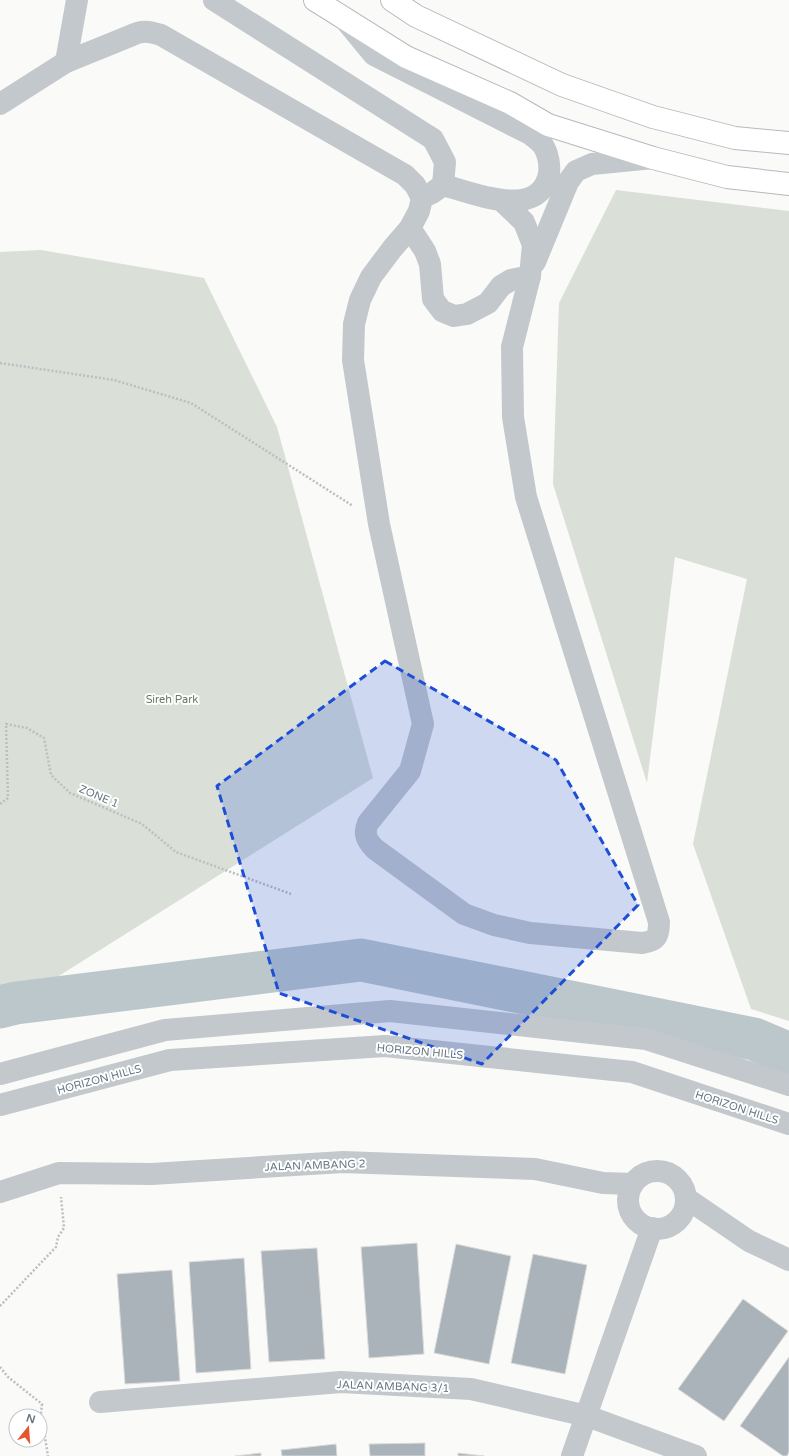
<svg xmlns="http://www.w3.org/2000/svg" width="789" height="1456" font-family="'Varela Round',sans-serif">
<rect width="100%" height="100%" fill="#fafaf8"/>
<!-- green -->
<g fill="#dadfd7">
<path d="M 616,190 L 789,211 L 789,1021 L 751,1009 L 693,844 L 747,579 L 675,557 L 647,783 L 553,484 L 559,303 Z"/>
<path d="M 41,250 L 204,278 L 277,427 L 373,778 L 16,1003 L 0,1007 L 0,252 Z"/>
</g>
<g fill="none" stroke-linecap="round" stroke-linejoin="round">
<!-- river -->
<path stroke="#bbc7cb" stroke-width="43" d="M 0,1007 L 16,1003 L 361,960 L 754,1039 L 789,1054"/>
</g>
<!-- building -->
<g fill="#aab3b9" stroke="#dcdcda">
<path d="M 417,1243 L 424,1354 L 369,1358 L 361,1247 Z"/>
<path d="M 456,1244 L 511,1256 L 489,1364 L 434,1353 Z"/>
<path d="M 317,1248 L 325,1359 L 269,1362 L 261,1251 Z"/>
<path d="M 533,1254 L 587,1265 L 565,1374 L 511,1363 Z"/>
<path d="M 244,1258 L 251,1369 L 196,1373 L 189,1262 Z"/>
<path d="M 172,1270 L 180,1381 L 125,1384 L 117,1274 Z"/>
<path d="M 743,1299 L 788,1331 L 724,1421 L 678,1389 Z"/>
<path d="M 789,1357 L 789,1452 L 787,1456 L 783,1456 L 740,1426 Z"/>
<path d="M 425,1443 L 425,1456 L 370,1456 L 369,1444 Z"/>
<path d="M 336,1444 L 337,1456 L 282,1456 L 281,1450 Z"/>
<path d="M 261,1453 L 261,1456 L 235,1456 Z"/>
<path d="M 458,1453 L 484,1456 L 458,1456 Z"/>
</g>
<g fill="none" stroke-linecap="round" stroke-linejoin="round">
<!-- major casing -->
<g stroke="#b5babe" stroke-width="24">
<g id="major">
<path d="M 315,0 L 406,57 L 510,103 L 548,125 L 653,158 L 727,177 L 789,184"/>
<path d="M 392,0 L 416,16 L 562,85 L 653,117 L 735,138 L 789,143"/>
</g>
</g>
<!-- path -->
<g stroke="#bbbfc2" stroke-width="2.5" stroke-dasharray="2 2" stroke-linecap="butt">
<path d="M 0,363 L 114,380 L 191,403 L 353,506"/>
<path d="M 0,804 L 8,798 L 6,724 L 27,728 L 44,738 L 51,775 L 70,793 L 142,824 L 176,852 L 291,894"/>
<path d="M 0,1306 L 56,1247 L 58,1237 L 64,1228 L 61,1197"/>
<path d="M 0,1367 L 8,1377 L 42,1404 L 41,1413 L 48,1456"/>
</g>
<!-- minor -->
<g stroke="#c3c8cc" stroke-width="22">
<path d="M 214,0 L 433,139 L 445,162 L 443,185"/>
<path d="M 346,21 L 374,55 L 530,134 C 535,138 541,142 544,147 C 548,154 550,165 549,174 C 539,221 473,193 443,185"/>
<path d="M 66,62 L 77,0"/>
<path d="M 0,104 L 66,62 L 130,36 C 141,30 149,31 161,35 L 405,175 L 415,185 L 422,198"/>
<path d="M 443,185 L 432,193 L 422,198 L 419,211 L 410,228 L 392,249 L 371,277 L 360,300 L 354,324 L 353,360 L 379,524 L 423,724 L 410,771 L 368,823 C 363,834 367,841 375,849 L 464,914 L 494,925 L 530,933 L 642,943 C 656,941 659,937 659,922 L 526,497 L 513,417 L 512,347 L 530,276 L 533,245 L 524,222 L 502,201"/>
<path d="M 410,228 L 425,251 L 430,264 L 433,299 L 442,311 L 454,316 L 467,314 L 488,303 L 501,286 L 511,280 L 530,276"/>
<path d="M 535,262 L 568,182 L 576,171 L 592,164 L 653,158"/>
<path d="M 0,1074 L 165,1030 L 390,1011 L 646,1039 L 789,1085"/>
<path d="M 0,1105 L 170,1060 L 385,1046 L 632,1072 L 789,1124"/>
<circle cx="657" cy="1200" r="29"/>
<path d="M 0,1192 L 59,1173 L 152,1174 L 343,1162 L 535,1169 L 603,1183 L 633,1184"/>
<path d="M 686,1198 L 749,1241 L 789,1260"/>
<path d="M 100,1402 L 341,1382 L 471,1389 L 587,1416 L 696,1456"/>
<path d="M 572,1456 L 652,1228"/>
</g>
<!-- major -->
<use href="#major" stroke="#fff" stroke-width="22"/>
</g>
<!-- marked area -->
<path fill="#1d4ed8" fill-opacity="0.2" stroke="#1d4ed8" stroke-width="3" stroke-dasharray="8 5" stroke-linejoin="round" d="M 385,661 L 556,760 L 638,905 L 482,1064 L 279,993 L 217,786 Z"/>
<g text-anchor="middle" stroke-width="4" stroke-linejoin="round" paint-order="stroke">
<!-- park labels -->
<g font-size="11" fill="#687a64" stroke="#fff">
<text x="172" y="703">Sireh Park</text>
</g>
<!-- street labels -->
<g font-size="11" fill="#657683" stroke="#fff">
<text transform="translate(99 796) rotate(23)" y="4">ZONE 1</text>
<text transform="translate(420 1051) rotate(5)" y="4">HORIZON HILLS</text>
<text transform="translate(99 1079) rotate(-15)" y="4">HORIZON HILLS</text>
<text transform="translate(737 1107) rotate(18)" y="4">HORIZON HILLS</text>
<text transform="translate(315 1165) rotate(-2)" y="4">JALAN AMBANG 2</text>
<text transform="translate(393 1386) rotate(2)" y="4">JALAN AMBANG 3/1</text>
</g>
</g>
<!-- north arrow -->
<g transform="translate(28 1428) rotate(17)"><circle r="19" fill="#ffffff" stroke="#c1c8cd"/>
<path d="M0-3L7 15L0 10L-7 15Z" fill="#e4572e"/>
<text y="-6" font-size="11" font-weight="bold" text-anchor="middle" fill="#657683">N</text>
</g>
</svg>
